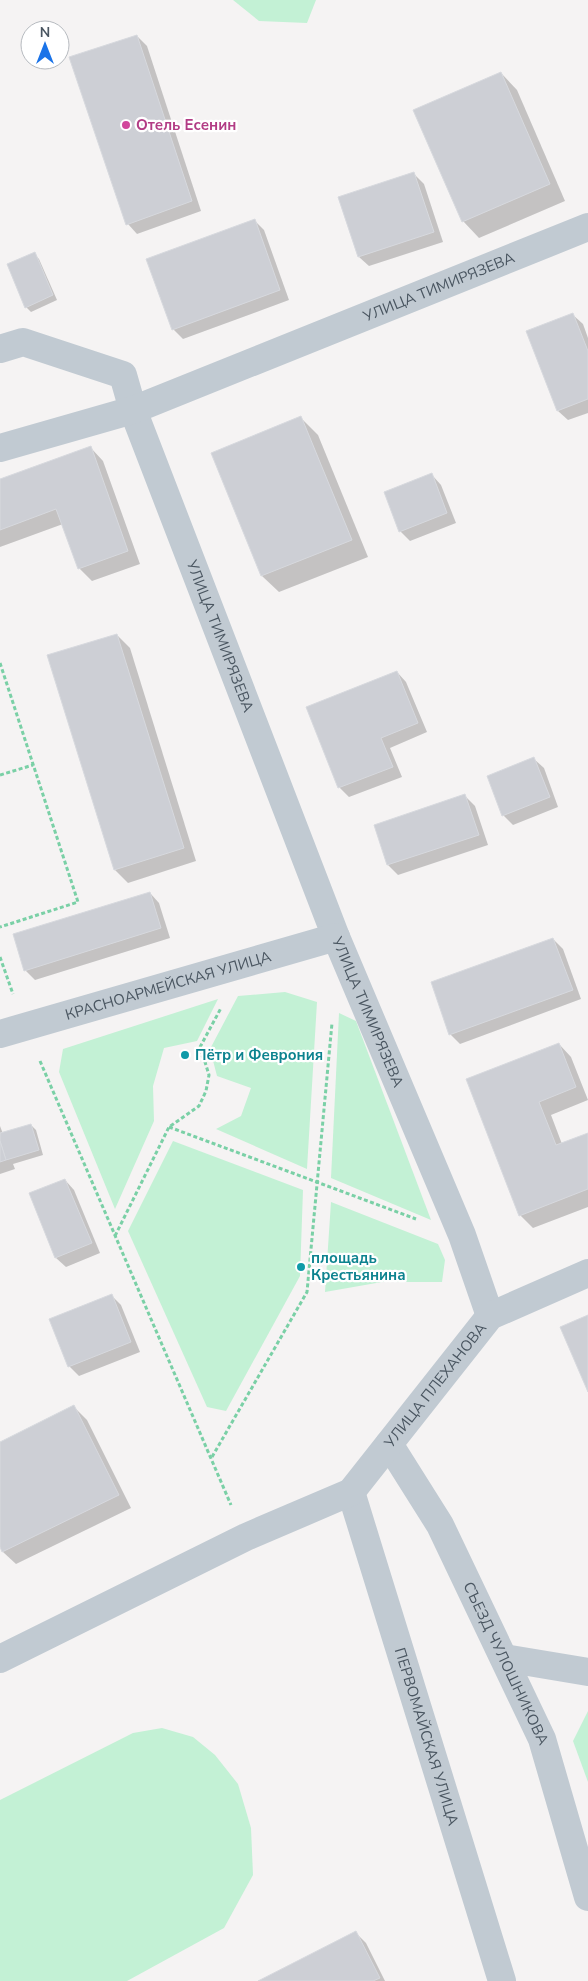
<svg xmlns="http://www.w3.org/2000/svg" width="588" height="1981" font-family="'Nunito Sans',sans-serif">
<rect width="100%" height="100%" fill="#f5f3f3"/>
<!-- green -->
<g fill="#c3f1d5">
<path d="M 233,0 L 316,0 L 307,23 L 259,21 Z"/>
<path d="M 285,992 L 317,1002 L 307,1169 L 216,1129 L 241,1116 L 251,1088 L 217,1076 L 210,1049 L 238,996 Z"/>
<path d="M 218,999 L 197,1041 L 164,1048 L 153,1086 L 154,1121 L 115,1209 L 59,1072 L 63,1049 Z"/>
<path d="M 339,1013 L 356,1021 L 431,1220 L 331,1178 Z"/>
<path d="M 173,1141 L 303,1190 L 300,1276 L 226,1411 L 207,1407 L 128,1231 Z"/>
<path d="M 331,1202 L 438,1244 L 445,1260 L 442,1282 L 382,1282 L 325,1292 Z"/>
<path d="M 588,1711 L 588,1782 L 573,1741 Z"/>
<path d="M 162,1728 L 193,1737 L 215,1755 L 238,1784 L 251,1828 L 253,1875 L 224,1928 L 127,1981 L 0,1981 L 0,1800 L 133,1733 Z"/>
</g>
<!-- shadow -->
<g fill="#0003">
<path d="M 137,36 L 147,46 L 201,211 L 137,234 L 128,224 Z"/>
<path d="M 501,73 L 517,90 L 565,201 L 479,238 L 463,221 Z"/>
<path d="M 414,174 L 424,184 L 443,242 L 369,266 L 359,257 Z"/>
<path d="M 254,220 L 264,230 L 289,300 L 183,339 L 173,329 Z"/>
<path d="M 34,254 L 39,259 L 57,300 L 31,312 L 26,307 Z"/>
<path d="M 573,315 L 583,324 L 588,338 L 588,413 L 568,420 L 558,411 Z"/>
<path d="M 301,418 L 318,435 L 368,557 L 279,592 L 262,576 L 213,454 Z"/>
<path d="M 91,448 L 103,461 L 140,564 L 92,581 L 79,568 L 63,524 L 0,547 L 0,480 Z"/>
<path d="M 432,475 L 441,485 L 456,523 L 410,541 L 400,531 Z"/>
<path d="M 117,635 L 130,648 L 196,861 L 128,883 L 115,870 Z"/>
<path d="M 397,672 L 406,682 L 427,732 L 390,748 L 402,777 L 349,797 L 339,787 Z"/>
<path d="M 534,759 L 544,768 L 558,807 L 513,825 L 503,815 Z"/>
<path d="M 465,796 L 475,806 L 488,845 L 398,875 L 388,865 L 375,826 Z"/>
<path d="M 150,893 L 159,903 L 170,938 L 35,980 L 25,970 Z"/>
<path d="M 553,939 L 563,949 L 581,999 L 460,1044 L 450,1034 Z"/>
<path d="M 559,1044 L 571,1057 L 588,1100 L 551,1115 L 562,1144 L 588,1134 L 588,1207 L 533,1228 L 520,1215 L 467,1079 Z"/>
<path d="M 31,1125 L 36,1130 L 43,1155 L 13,1164 L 15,1169 L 0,1174 L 0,1126 L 3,1134 Z"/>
<path d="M 65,1180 L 74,1190 L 100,1253 L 66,1267 L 56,1258 L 31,1194 Z"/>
<path d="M 112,1296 L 121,1305 L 140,1352 L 79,1376 L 69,1366 Z"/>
<path d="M 74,1407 L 87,1420 L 131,1508 L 16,1564 L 3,1552 L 0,1544 L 0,1443 Z"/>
<path d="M 356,1933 L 366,1943 L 385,1981 L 261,1981 Z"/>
</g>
<!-- building -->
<g fill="#cdcfd5" stroke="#d7d9de">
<path d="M 137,35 L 192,201 L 126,225 L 69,57 Z"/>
<path d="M 501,72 L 550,184 L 462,222 L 413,110 Z"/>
<path d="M 414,172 L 434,232 L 358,257 L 338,197 Z"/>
<path d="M 255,219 L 280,290 L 172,330 L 146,259 Z"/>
<path d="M 35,252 L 53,295 L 25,308 L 7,264 Z"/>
<path d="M 573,313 L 588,351 L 588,399 L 557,411 L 526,331 Z"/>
<path d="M 301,416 L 352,540 L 261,576 L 211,453 Z"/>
<path d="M 91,446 L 128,551 L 78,569 L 56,509 L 0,530 L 0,479 Z"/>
<path d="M 432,473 L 447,513 L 399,532 L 384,492 Z"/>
<path d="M 117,634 L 184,848 L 114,870 L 47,655 Z"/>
<path d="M 397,671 L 418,723 L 381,738 L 393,767 L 338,788 L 306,707 Z"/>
<path d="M 534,757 L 550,797 L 502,816 L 487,776 Z"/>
<path d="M 465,794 L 479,835 L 387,865 L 374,825 Z"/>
<path d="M 150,892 L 161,928 L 24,971 L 13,934 Z"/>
<path d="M 553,938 L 573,990 L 449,1035 L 431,982 Z"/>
<path d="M 559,1043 L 576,1087 L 539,1102 L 556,1145 L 588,1133 L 588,1189 L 519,1216 L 466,1079 Z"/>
<path d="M 31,1124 L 39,1150 L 6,1160 L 0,1141 L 0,1133 Z"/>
<path d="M 0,1141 L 6,1160 L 0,1162 Z"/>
<path d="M 65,1179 L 92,1243 L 55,1258 L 29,1193 Z"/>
<path d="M 112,1294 L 131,1342 L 68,1367 L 49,1319 Z"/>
<path d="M 588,1315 L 588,1392 L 560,1327 Z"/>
<path d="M 74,1405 L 119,1495 L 2,1552 L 0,1547 L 0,1442 Z"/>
<path d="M 356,1931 L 380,1978 L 373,1981 L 258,1981 Z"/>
</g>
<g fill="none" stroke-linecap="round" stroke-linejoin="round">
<!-- path -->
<g stroke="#7ad0a6" stroke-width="3" stroke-dasharray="4 2.5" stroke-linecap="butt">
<path d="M 0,663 L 78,902 L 0,927"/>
<path d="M 0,775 L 33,765"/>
<path d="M 0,957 L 13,994"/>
<path d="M 40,1061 L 231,1505"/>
<path d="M 169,1127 L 416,1219"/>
<path d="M 115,1236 L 169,1127 L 199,1106 L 206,1091 L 209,1075 L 205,1062 L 199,1049 L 221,1008"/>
<path d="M 212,1457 L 307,1292 L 332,1023"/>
</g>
<!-- minor -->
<g stroke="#c1cad2" stroke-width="28">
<path id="s1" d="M 0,349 L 23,342 L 123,375 L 133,410 L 336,937 L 462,1235 L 490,1316"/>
<path id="s2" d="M 0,448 L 133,410 L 588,227"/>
<path id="s3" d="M 0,1034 L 336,937"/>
<path id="s4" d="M 389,1444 L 440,1525 L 542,1739 L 588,1897"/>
<path id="s5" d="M 351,1492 L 502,1981"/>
<path d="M 504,1658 L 588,1672"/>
<path id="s6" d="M 0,1659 L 246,1537 L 351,1492 L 490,1316 L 588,1273"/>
</g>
</g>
<!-- markers -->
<circle fill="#d1479c" stroke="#fff" stroke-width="2" cx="126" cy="125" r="5"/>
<g fill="#0f9aa8" stroke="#fff" stroke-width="2">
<circle cx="185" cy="1055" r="5"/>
<circle cx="301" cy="1267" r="5"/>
</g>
<g text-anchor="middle" stroke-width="4.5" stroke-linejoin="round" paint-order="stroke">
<!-- hotel labels -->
<g font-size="15" font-weight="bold" fill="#b23c85" stroke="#fff" text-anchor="start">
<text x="136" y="130">Отель Есенин</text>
</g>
<!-- street labels -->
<g font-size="15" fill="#4a5661" stroke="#fff">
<text dy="5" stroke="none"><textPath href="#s2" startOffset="468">УЛИЦА ТИМИРЯЗЕВА</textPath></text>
<text dy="5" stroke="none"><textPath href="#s1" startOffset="408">УЛИЦА ТИМИРЯЗЕВА</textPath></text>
<text dy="5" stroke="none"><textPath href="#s3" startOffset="175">КРАСНОАРМЕЙСКАЯ УЛИЦА</textPath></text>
<text dy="5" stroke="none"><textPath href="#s1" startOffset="812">УЛИЦА ТИМИРЯЗЕВА</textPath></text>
<text dy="5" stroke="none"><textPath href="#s6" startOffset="525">УЛИЦА ПЛЕХАНОВА</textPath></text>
<text dy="5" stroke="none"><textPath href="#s4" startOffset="249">СЪЕЗД ЧУЛОШНИКОВА</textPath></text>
<text dy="5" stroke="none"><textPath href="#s5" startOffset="256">ПЕРВОМАЙСКАЯ УЛИЦА</textPath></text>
</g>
<!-- culture labels -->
<g font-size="15" font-weight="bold" fill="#0d838f" stroke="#fff" text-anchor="start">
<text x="195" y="1060">Пётр и Феврония</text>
<text x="311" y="1263">площадь<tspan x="311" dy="17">Крестьянина</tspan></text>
</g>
</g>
<!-- north arrow -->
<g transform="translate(45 45)"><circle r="24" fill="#ffffff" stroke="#b7bbc0"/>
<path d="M0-4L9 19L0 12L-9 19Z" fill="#1a73e8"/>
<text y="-8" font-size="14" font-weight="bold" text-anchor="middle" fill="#4a5661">N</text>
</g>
</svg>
